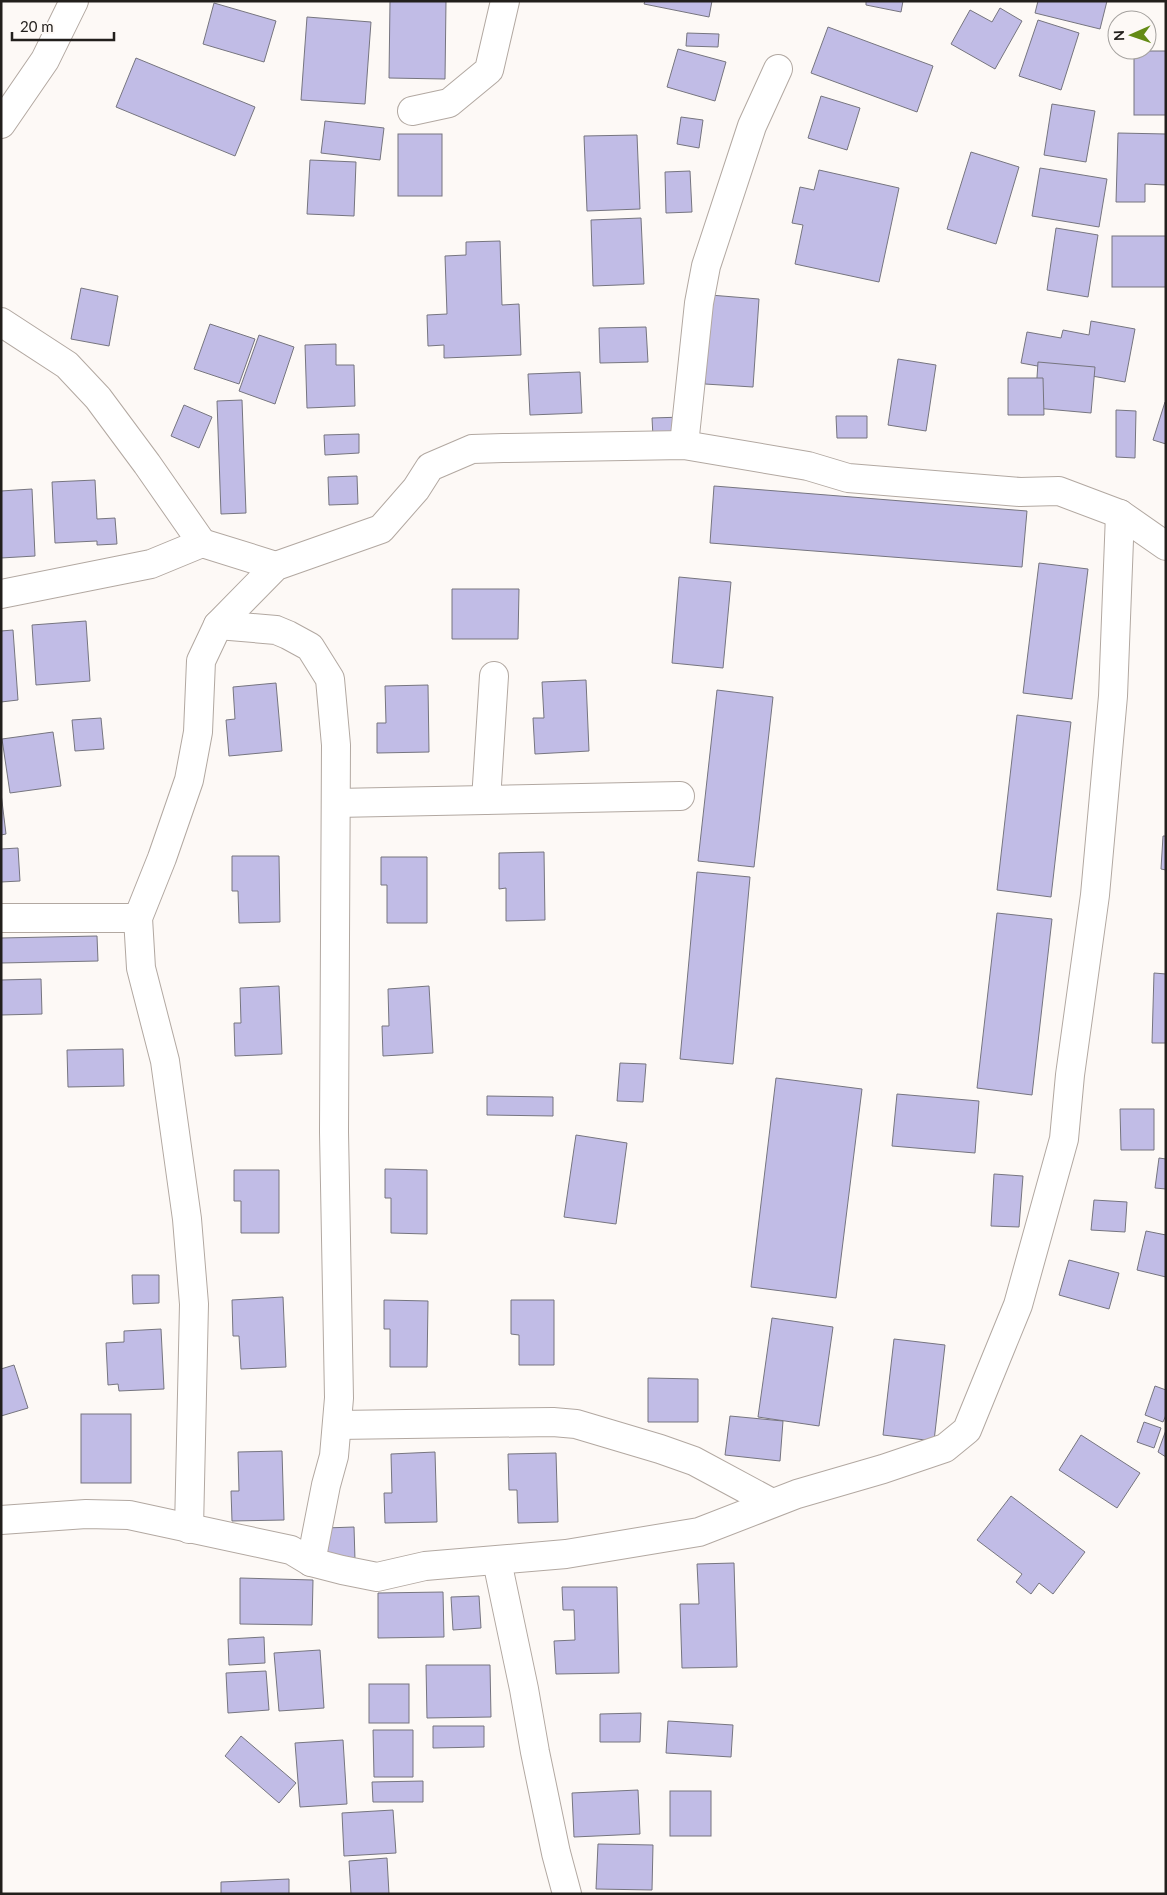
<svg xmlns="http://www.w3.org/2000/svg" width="1167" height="1895" font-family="Lato,sans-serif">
<rect width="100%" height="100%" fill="#fdf9f6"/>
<!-- building -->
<g fill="#c1bce6" stroke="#76757f">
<path d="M 390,1 L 446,1 L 445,79 L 389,78 Z"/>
<path d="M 645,1 L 712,1 L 709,17 L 644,4 Z"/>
<path d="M 866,1 L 903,1 L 901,12 L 866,5 Z"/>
<path d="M 1038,1 L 1107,1 L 1100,29 L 1035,13 Z"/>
<path d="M 214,3 L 276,21 L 264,62 L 203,44 Z"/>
<path d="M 1000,8 L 1022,21 L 995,69 L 951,44 L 970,10 L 992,22 Z"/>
<path d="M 307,17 L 371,22 L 365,104 L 301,100 Z"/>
<path d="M 1038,20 L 1079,33 L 1061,90 L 1019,76 Z"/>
<path d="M 828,27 L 933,66 L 917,112 L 811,73 Z"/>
<path d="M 687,33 L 719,34 L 718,47 L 686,46 Z"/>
<path d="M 678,49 L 726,62 L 715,101 L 667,87 Z"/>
<rect x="1134" y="51" width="32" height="64"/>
<path d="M 136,58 L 255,107 L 235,156 L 116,107 Z"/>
<path d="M 821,96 L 860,108 L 847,150 L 808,138 Z"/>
<path d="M 1052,104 L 1095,111 L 1086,162 L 1044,155 Z"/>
<path d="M 681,117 L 703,120 L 699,148 L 677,144 Z"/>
<path d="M 325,121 L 384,128 L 380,160 L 321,153 Z"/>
<path d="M 1118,133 L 1166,134 L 1166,185 L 1145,184 L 1145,202 L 1116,202 Z"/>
<rect x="398" y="134" width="44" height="62"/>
<path d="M 637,135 L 640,209 L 587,211 L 584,136 Z"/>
<path d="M 971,152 L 1019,167 L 996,244 L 947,229 Z"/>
<path d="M 310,160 L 356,162 L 354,216 L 307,214 Z"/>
<path d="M 1040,168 L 1107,179 L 1099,227 L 1032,216 Z"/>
<path d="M 819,170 L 899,188 L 879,282 L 795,264 L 803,225 L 792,223 L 800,187 L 814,190 Z"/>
<path d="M 690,171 L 692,212 L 666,213 L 665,172 Z"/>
<path d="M 641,218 L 644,284 L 593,286 L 591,220 Z"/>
<path d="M 1056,228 L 1098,235 L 1088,297 L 1047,290 Z"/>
<rect x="1112" y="236" width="54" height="51"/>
<path d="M 500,241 L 502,305 L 519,304 L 521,355 L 444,358 L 444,345 L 428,346 L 427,315 L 447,314 L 445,256 L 466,255 L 466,242 Z"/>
<path d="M 81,288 L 118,296 L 109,346 L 71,339 Z"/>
<path d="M 710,295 L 759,299 L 753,387 L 705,384 Z"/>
<path d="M 1091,321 L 1135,329 L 1125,382 L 1021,363 L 1027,332 L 1061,338 L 1063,330 L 1089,335 Z"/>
<path d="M 210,324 L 255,339 L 239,384 L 194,369 Z"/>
<path d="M 646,327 L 648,362 L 600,363 L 599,328 Z"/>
<path d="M 259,335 L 294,347 L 275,404 L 239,391 Z"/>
<path d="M 336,344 L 336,365 L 354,365 L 355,406 L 307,408 L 305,345 Z"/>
<path d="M 898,359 L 936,365 L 926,431 L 888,425 Z"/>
<path d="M 1038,362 L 1095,367 L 1091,413 L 1035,408 Z"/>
<path d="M 580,372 L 582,413 L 530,415 L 528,374 Z"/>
<path d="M 1008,378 L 1043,378 L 1044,415 L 1008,415 Z"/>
<path d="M 242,400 L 246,513 L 221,514 L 217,401 Z"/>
<path d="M 1165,402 L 1166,402 L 1166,444 L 1153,440 Z"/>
<path d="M 184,405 L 212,417 L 199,448 L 171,436 Z"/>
<path d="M 1116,410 L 1136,411 L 1135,458 L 1116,457 Z"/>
<path d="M 836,416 L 867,416 L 867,438 L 837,438 Z"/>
<path d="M 683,417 L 683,435 L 653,437 L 652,418 Z"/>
<path d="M 359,434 L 359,453 L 325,455 L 324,435 Z"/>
<path d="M 357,476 L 358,504 L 329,505 L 328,477 Z"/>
<path d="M 95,480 L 97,519 L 115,518 L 117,544 L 97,545 L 97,541 L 55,543 L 52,482 Z"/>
<path d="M 714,486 L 1027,511 L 1022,567 L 710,543 Z"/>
<path d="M 32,489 L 35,556 L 1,558 L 1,491 Z"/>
<path d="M 1039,563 L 1088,569 L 1072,699 L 1023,693 Z"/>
<path d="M 679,577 L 731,582 L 723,668 L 672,663 Z"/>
<path d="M 452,589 L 519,589 L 518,639 L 452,639 Z"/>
<path d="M 86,621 L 90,681 L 36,685 L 32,625 Z"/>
<path d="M 13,630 L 18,700 L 1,702 L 1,631 Z"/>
<path d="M 586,680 L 589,751 L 535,754 L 533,718 L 544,718 L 542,682 Z"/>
<path d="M 276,683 L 282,751 L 229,756 L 226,720 L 235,719 L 233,687 Z"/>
<path d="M 428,685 L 429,752 L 377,753 L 377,723 L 386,723 L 385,686 Z"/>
<path d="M 717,690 L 773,697 L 754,867 L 698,861 Z"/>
<path d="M 1017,715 L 1071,722 L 1051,897 L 997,890 Z"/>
<path d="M 101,718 L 104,749 L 75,751 L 72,720 Z"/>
<path d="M 53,732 L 61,786 L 10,793 L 2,739 Z"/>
<path d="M 1,793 L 6,834 L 1,835 Z"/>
<path d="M 1163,836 L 1166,836 L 1166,870 L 1161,869 Z"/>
<path d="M 18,848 L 20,881 L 1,882 L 1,849 Z"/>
<path d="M 544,852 L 545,920 L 506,921 L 506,888 L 499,889 L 499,853 Z"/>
<path d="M 232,856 L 279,856 L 280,922 L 239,923 L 238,891 L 232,891 Z"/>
<path d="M 381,857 L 427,857 L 427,923 L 387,923 L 387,885 L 381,885 Z"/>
<path d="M 697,872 L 750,877 L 733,1064 L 680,1059 Z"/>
<path d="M 997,913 L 1052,919 L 1032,1095 L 977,1088 Z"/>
<path d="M 97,936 L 98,961 L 1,963 L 1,938 Z"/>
<path d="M 1154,973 L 1166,974 L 1166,1043 L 1152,1043 Z"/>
<path d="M 41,979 L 42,1014 L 1,1015 L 1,980 Z"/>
<path d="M 279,986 L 282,1054 L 235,1056 L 234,1023 L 241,1023 L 240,988 Z"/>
<path d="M 429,986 L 433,1053 L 383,1056 L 382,1026 L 389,1026 L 388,989 Z"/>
<path d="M 123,1049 L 124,1086 L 68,1087 L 67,1050 Z"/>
<path d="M 620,1063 L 646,1064 L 643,1102 L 617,1101 Z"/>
<path d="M 776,1078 L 862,1089 L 836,1298 L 751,1287 Z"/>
<path d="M 897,1094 L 979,1101 L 975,1153 L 892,1146 Z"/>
<path d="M 487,1096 L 553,1097 L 553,1116 L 487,1115 Z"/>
<path d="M 1120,1109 L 1154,1109 L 1154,1150 L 1121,1150 Z"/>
<path d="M 576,1135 L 627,1143 L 616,1224 L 564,1217 Z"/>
<path d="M 1159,1158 L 1166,1159 L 1166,1189 L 1155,1188 Z"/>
<path d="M 385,1169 L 427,1170 L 427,1234 L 391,1233 L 391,1198 L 385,1198 Z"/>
<path d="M 234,1170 L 279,1170 L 279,1233 L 241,1233 L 241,1201 L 234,1201 Z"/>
<path d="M 994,1174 L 1023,1176 L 1019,1227 L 991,1226 Z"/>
<path d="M 1094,1200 L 1127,1202 L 1125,1232 L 1091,1230 Z"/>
<path d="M 1146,1231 L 1166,1235 L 1166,1277 L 1137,1270 Z"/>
<path d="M 1069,1260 L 1119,1273 L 1109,1309 L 1059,1295 Z"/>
<path d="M 132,1275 L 159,1275 L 159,1303 L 133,1304 Z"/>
<path d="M 283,1297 L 286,1367 L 241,1369 L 239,1336 L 233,1336 L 232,1300 Z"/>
<path d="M 384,1300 L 428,1301 L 427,1367 L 390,1367 L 390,1329 L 384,1329 Z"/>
<path d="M 511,1300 L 554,1300 L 554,1365 L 519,1365 L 519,1335 L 511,1334 Z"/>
<path d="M 772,1318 L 833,1327 L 819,1426 L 758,1417 Z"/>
<path d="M 161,1329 L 164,1389 L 119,1391 L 118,1384 L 108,1385 L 106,1343 L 124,1342 L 124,1331 Z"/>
<path d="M 894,1339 L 945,1345 L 934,1441 L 883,1435 Z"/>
<path d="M 14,1365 L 28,1408 L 1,1416 L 1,1369 Z"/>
<path d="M 648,1378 L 698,1379 L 698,1422 L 648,1422 Z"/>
<path d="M 1155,1386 L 1166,1390 L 1166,1415 L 1163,1422 L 1145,1415 Z"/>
<rect x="81" y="1414" width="50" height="69"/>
<path d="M 730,1416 L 783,1421 L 780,1461 L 725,1455 Z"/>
<path d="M 1144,1422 L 1161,1428 L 1154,1448 L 1137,1442 Z"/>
<path d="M 1166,1430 L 1166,1457 L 1158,1452 Z"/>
<path d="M 1081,1435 L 1140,1473 L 1117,1508 L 1059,1470 Z"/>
<path d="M 282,1451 L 284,1520 L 232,1521 L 231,1491 L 239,1491 L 238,1452 Z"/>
<path d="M 435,1452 L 437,1522 L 385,1523 L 384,1493 L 392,1493 L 391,1454 Z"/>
<path d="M 556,1453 L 558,1522 L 518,1523 L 517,1490 L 509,1490 L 508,1454 Z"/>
<path d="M 1011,1496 L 1085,1552 L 1053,1594 L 1039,1583 L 1031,1594 L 1016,1582 L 1022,1574 L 977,1540 Z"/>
<path d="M 354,1527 L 355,1560 L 325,1561 L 325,1528 Z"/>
<path d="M 734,1563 L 737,1667 L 682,1668 L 680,1604 L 699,1604 L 697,1564 Z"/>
<path d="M 240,1578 L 313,1580 L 312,1625 L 240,1624 Z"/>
<path d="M 562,1587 L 617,1587 L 619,1673 L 556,1674 L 554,1641 L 575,1640 L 574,1610 L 563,1610 Z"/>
<path d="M 443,1592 L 444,1637 L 378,1638 L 378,1593 Z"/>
<path d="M 479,1596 L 481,1628 L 453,1630 L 451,1597 Z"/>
<path d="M 264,1637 L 265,1663 L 229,1665 L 228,1639 Z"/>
<path d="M 320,1650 L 324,1708 L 279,1711 L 274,1653 Z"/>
<path d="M 426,1665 L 490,1665 L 491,1717 L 427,1718 Z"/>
<path d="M 266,1671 L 269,1710 L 228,1713 L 226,1673 Z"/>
<rect x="369" y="1684" width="40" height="39"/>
<path d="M 641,1713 L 640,1742 L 600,1742 L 600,1714 Z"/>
<path d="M 668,1721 L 733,1725 L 731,1757 L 666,1753 Z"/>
<path d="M 433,1726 L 484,1726 L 484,1747 L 433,1748 Z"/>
<path d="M 373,1730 L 413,1730 L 413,1777 L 374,1777 Z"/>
<path d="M 241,1736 L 296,1783 L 279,1803 L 225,1756 Z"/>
<path d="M 343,1740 L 347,1804 L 300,1807 L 295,1743 Z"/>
<path d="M 423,1781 L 423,1802 L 373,1802 L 372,1782 Z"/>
<path d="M 638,1790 L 640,1834 L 574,1837 L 572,1793 Z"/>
<rect x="670" y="1791" width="41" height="45"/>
<path d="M 393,1810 L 396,1853 L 344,1856 L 342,1813 Z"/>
<path d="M 598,1844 L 653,1845 L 652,1890 L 596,1889 Z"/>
<path d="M 387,1858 L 389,1894 L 351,1894 L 349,1861 Z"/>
<path d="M 289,1879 L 289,1894 L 221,1894 L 221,1882 Z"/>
</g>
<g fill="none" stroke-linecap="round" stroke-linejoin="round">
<!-- street casing -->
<g stroke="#b2a8a1" stroke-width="30">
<g id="street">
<path d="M 412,111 L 449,103 L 489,70 L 505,1"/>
<path d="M 1,124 L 45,60 L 74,1"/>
<path d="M 1,322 L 67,365 L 98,398 L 147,464 L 202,543"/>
<path d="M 684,445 L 699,303 L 706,266 L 752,126 L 778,69"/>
<path d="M 1,594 L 151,564 L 202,543 L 276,566"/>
<path d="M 218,625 L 276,630 L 288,635 L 310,647 L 330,679 L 336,745 L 334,1132 L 339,1398 L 334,1456 L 326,1485 L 311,1562"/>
<path d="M 486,800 L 494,676"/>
<path d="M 336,803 L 680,796"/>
<path d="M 1,918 L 138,918"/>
<path d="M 337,1425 L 553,1422 L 576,1424 L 660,1449 L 694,1461 L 772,1503"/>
<path d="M 1,1520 L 86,1514 L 129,1515 L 291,1550 L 311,1562 L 342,1570 L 377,1577 L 425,1566 L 566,1554 L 699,1532 L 797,1494 L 883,1469 L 945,1448 L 967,1430 L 1018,1305 L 1064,1139 L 1070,1075 L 1095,895 L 1113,696 L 1120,514"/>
<path d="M 189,1529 L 194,1304 L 187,1219 L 165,1061 L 141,968 L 138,918 L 162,858 L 189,780 L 198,732 L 201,661 L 218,625 L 276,566 L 381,529 L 416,489 L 430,467 L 472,449 L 503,448 L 684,445 L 808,466 L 848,478 L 1020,492 L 1059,491 L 1120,514 L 1166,546"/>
<path d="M 497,1561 L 524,1689 L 535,1752 L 556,1853 L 567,1894"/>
</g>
</g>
<!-- street -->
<use href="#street" stroke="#fff" stroke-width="28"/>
</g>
<!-- border -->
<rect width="1167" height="1895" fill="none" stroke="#221f1c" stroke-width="5"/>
<!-- north arrow -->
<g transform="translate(1132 35) rotate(268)"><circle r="24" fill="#fdf9f6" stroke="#a5a29f"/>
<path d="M0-4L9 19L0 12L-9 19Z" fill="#648b15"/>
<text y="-8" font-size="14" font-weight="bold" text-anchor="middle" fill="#221f1c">N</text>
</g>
<!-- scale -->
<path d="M12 32v8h102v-8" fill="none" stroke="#221f1c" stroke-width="2.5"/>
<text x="20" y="32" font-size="15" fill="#221f1c" stroke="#fdf9f6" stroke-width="4" paint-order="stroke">20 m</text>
</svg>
